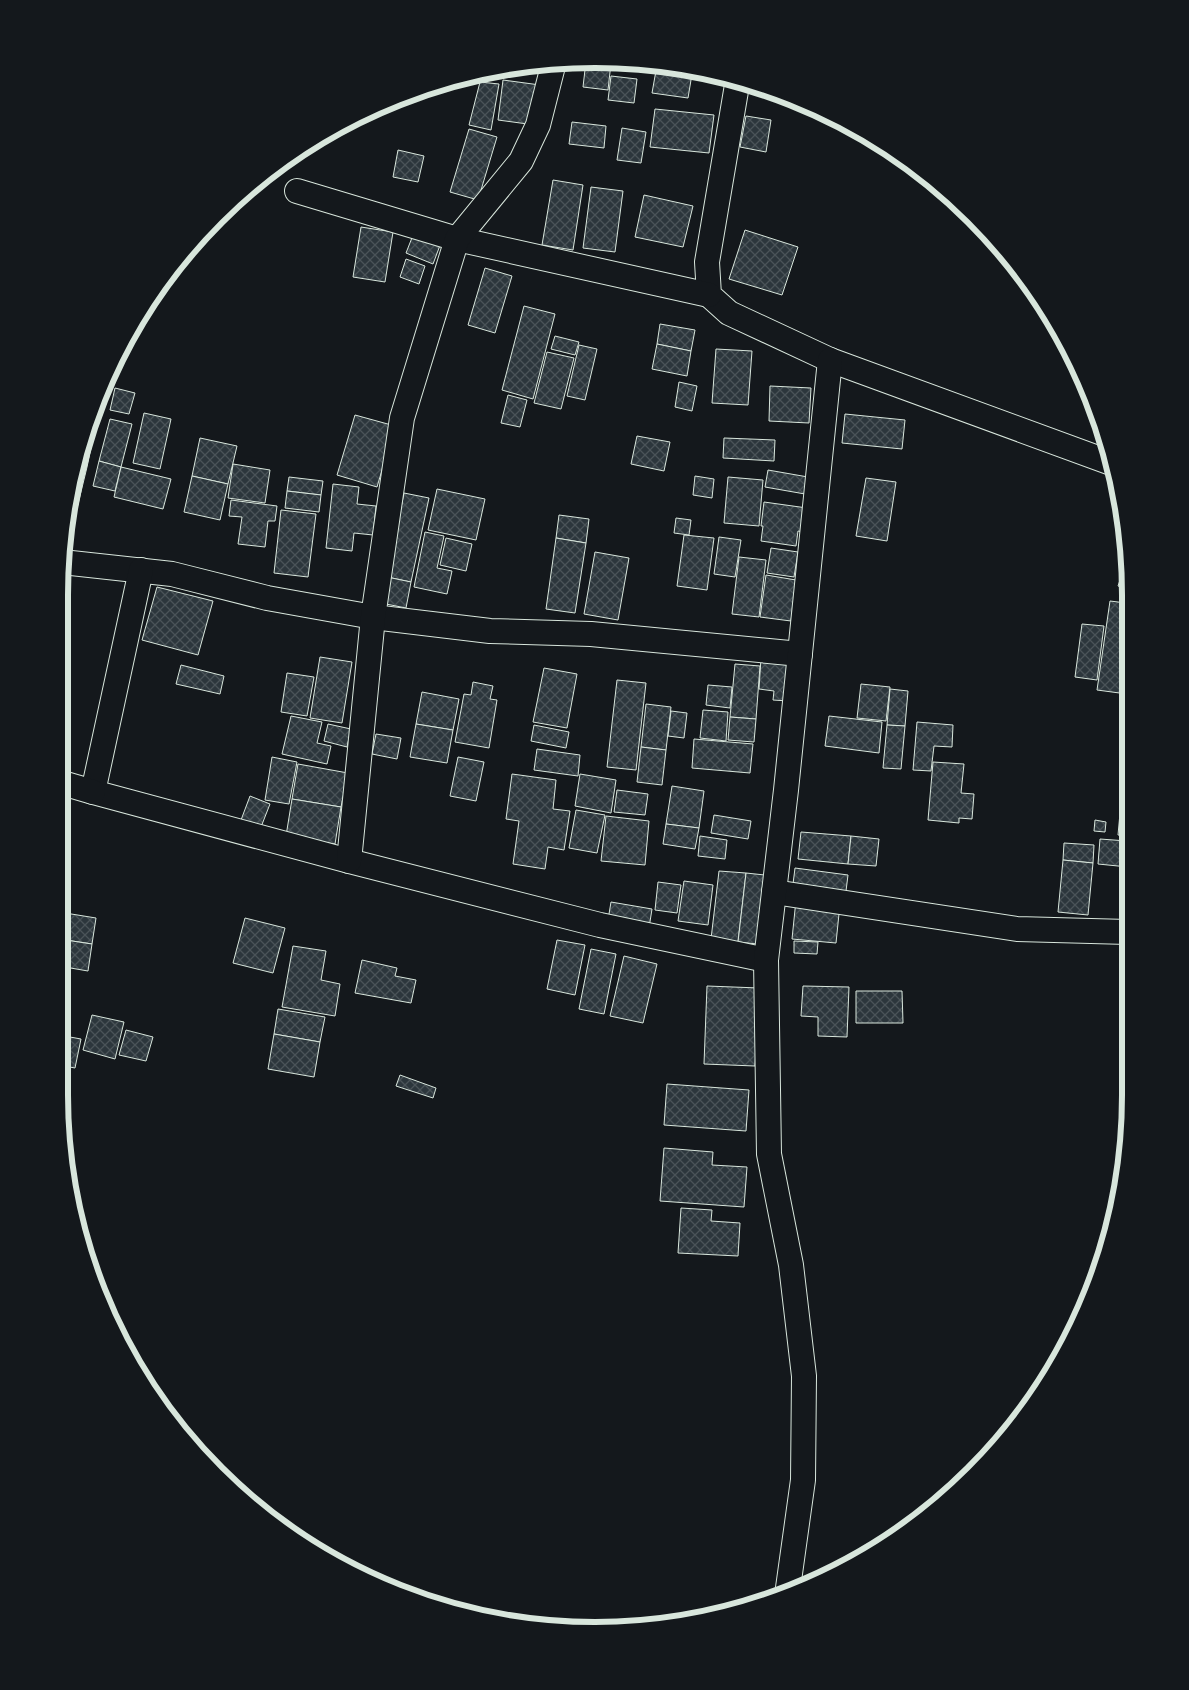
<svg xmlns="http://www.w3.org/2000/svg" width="1189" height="1690" font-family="'Exo 2',sans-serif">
<defs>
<pattern id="building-cross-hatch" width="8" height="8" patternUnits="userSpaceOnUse" patternTransform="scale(1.25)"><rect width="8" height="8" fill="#2c363c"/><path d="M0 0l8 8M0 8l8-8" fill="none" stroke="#4a5358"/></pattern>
</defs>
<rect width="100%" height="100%" fill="#14181c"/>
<!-- building -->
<g fill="url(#building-cross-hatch)" stroke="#d8e6dc">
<path d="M 629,60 L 642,62 L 642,66 L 611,63 L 608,90 L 583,87 L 586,61 Z"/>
<path d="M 524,63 L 543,63 L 542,72 L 514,66 Z"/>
<path d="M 657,65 L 715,74 L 714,78 L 692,74 L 688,98 L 652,93 Z"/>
<path d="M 611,76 L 637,79 L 634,103 L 608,100 Z"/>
<path d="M 503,80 L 540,85 L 535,125 L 498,120 Z"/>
<path d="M 480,82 L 499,84 L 491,130 L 469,125 Z"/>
<path d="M 655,109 L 714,115 L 709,153 L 650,147 Z"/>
<path d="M 746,116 L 771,120 L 766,152 L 740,147 Z"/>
<path d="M 572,122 L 606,126 L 604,148 L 569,144 Z"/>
<path d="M 622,128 L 646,132 L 641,163 L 617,160 Z"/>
<path d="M 469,129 L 497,137 L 478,200 L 450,192 Z"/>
<path d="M 398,150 L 424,156 L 418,182 L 393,177 Z"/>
<path d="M 553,180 L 583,185 L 573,250 L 542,245 Z"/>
<path d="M 591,187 L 623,191 L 615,252 L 583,248 Z"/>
<path d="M 644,195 L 693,206 L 683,247 L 635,237 Z"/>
<path d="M 361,227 L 393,232 L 385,282 L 353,277 Z"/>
<path d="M 415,230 L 442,240 L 433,264 L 406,253 Z"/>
<path d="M 745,230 L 798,247 L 782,295 L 729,279 Z"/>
<path d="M 406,259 L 425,266 L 419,284 L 400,277 Z"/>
<path d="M 485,268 L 512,276 L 495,333 L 468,325 Z"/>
<path d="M 524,306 L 555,314 L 533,399 L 502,390 Z"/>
<path d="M 660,324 L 695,330 L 691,351 L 657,344 Z"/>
<path d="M 555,336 L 579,342 L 575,355 L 551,349 Z"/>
<path d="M 657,344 L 691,351 L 687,376 L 652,369 Z"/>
<path d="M 579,345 L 597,349 L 585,400 L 567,396 Z"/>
<path d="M 716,349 L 752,351 L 748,405 L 712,403 Z"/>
<path d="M 547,352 L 574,358 L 561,409 L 534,403 Z"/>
<path d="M 679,382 L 697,386 L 692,411 L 675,407 Z"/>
<path d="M 770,386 L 811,388 L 809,423 L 769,421 Z"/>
<path d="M 115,388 L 135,393 L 129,414 L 110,410 Z"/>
<path d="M 508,395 L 527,400 L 520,427 L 501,423 Z"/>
<path d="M 144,413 L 171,419 L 160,469 L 133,463 Z"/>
<path d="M 845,414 L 905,420 L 902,449 L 842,443 Z"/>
<path d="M 355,415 L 395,426 L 377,487 L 337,475 Z"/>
<path d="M 110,419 L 132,424 L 121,467 L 99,461 Z"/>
<path d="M 88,427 L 95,429 L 87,467 L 77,464 Z"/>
<path d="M 637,436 L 670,442 L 664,471 L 631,464 Z"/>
<path d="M 200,438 L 237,446 L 228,484 L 192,476 Z"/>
<path d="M 724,438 L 775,440 L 774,461 L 723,458 Z"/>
<path d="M 99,461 L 121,467 L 115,491 L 93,486 Z"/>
<path d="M 77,464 L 87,467 L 71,533 L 65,531 L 69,490 Z"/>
<path d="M 233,464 L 270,470 L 265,503 L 228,498 Z"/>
<path d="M 121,467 L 171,479 L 163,509 L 114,497 Z"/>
<path d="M 768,470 L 808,477 L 805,494 L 765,487 Z"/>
<path d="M 192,476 L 228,484 L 220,520 L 184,512 Z"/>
<path d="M 695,476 L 714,479 L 712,498 L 693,495 Z"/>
<path d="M 289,477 L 323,481 L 321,495 L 287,491 Z"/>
<path d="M 728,477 L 763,480 L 759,526 L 724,523 Z"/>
<path d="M 866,478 L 896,482 L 887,541 L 856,536 Z"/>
<path d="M 333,484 L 359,487 L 357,504 L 376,506 L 373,535 L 354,533 L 352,551 L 326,548 Z"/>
<path d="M 437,489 L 485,499 L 476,540 L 428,530 Z"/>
<path d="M 287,491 L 321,495 L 319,512 L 285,508 Z"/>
<path d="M 404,493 L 429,498 L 411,582 L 387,577 Z"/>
<path d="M 231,500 L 277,506 L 275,521 L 268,521 L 265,547 L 238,544 L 242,517 L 229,516 Z"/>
<path d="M 764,502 L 807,508 L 803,532 L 798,531 L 796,546 L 761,541 L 763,526 L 761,526 Z"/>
<path d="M 281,510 L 316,514 L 308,577 L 274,573 Z"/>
<path d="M 559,515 L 589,519 L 586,543 L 556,538 Z"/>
<path d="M 676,518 L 691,520 L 689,535 L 674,533 Z"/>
<path d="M 425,532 L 444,536 L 437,568 L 452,571 L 447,594 L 414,587 Z"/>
<path d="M 684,535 L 714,538 L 707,590 L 677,586 Z"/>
<path d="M 719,537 L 741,540 L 735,577 L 714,574 Z"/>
<path d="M 446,538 L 472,544 L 466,571 L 440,565 Z"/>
<path d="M 556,538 L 586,543 L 575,613 L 546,609 Z"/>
<path d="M 771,548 L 798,552 L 794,577 L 767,573 Z"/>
<path d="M 595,552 L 629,558 L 618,620 L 584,614 Z"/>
<path d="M 739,557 L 766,560 L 759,617 L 732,614 Z"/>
<path d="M 1126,562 L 1126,589 L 1118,586 Z"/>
<path d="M 766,575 L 796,580 L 791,621 L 760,617 Z"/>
<path d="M 387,577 L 411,582 L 406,608 L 381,603 Z"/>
<path d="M 157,587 L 213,601 L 198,655 L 142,640 Z"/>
<path d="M 1110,601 L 1126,603 L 1127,694 L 1097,690 Z"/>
<path d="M 1082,624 L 1104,626 L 1097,680 L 1075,677 Z"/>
<path d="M 320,657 L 352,662 L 342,723 L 310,718 Z"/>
<path d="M 761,658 L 791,660 L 788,701 L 773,700 L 774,691 L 759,689 Z"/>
<path d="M 735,664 L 760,666 L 756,719 L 730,717 Z"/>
<path d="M 181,665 L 224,676 L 220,694 L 176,684 Z"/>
<path d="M 544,668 L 577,674 L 567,728 L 533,722 Z"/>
<path d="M 287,673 L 314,677 L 307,716 L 281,712 Z"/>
<path d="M 617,680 L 646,683 L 636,770 L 607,767 Z"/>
<path d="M 473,682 L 493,686 L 490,699 L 497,700 L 489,748 L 455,742 L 464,694 L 471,695 Z"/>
<path d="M 861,684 L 890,687 L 886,721 L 857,718 Z"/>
<path d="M 708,685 L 732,687 L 730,708 L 706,705 Z"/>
<path d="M 890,689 L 908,691 L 905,726 L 887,725 Z"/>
<path d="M 422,692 L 459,699 L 453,730 L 416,724 Z"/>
<path d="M 646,704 L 671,707 L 666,750 L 641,747 Z"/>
<path d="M 703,710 L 728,712 L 726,741 L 700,738 Z"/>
<path d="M 671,711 L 687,713 L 684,738 L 668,736 Z"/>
<path d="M 291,716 L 322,722 L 317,743 L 331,746 L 327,764 L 282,754 Z"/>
<path d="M 829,716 L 882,722 L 879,753 L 825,746 Z"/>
<path d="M 730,717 L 756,719 L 754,742 L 728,740 Z"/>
<path d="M 917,722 L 953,725 L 952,747 L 934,746 L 931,771 L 913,770 Z"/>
<path d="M 328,724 L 351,729 L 347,747 L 324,741 Z"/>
<path d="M 416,724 L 453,730 L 447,763 L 410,757 Z"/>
<path d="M 534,725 L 569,732 L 566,748 L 531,741 Z"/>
<path d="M 887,725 L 905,726 L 901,769 L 883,768 Z"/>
<path d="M 376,734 L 401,738 L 397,759 L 372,754 Z"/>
<path d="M 694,739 L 753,744 L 750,773 L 692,768 Z"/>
<path d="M 641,747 L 666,750 L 662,785 L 637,782 Z"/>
<path d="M 537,749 L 580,755 L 578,776 L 534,770 Z"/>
<path d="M 272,757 L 297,762 L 289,804 L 265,800 Z"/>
<path d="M 458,757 L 484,762 L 476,801 L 450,796 Z"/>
<path d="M 933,762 L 964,764 L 961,793 L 974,794 L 972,819 L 959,818 L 959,823 L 928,820 Z"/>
<path d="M 298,764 L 348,773 L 341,807 L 292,799 Z"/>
<path d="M 512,774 L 556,780 L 553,809 L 570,811 L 564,850 L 548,847 L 545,869 L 513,864 L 519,821 L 506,819 Z"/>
<path d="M 580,774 L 616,780 L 611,813 L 575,806 Z"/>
<path d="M 672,786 L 704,791 L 699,828 L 666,824 Z"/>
<path d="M 617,790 L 648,794 L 645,815 L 614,812 Z"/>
<path d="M 250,796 L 270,804 L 261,827 L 241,820 Z"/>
<path d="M 292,799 L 341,807 L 335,844 L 286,836 Z"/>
<path d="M 576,810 L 605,815 L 597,853 L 569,848 Z"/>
<path d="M 1120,813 L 1127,814 L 1127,836 L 1118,835 Z"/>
<path d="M 714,815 L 751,821 L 748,839 L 711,833 Z"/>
<path d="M 606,816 L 649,821 L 645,865 L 601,861 Z"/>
<path d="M 1095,820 L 1106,822 L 1105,832 L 1094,831 Z"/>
<path d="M 666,824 L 699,828 L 695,849 L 663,844 Z"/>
<path d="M 801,832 L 851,836 L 848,864 L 798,859 Z"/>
<path d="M 700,836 L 727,840 L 725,859 L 698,856 Z"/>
<path d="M 851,836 L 879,839 L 876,866 L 848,864 Z"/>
<path d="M 1100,839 L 1127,841 L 1128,867 L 1098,864 Z"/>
<path d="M 1064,843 L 1094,845 L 1093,863 L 1063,860 Z"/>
<path d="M 1063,860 L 1093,863 L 1088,915 L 1058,912 Z"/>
<path d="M 795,868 L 848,875 L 845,899 L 792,892 Z"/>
<path d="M 719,871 L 746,873 L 738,942 L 711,939 Z"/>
<path d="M 746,873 L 774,876 L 767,945 L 738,942 Z"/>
<path d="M 684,881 L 713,885 L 708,925 L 678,921 Z"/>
<path d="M 658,882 L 681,885 L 677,913 L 655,910 Z"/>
<path d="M 796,900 L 840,904 L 836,943 L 792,939 Z"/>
<path d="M 611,902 L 652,909 L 649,928 L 608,920 Z"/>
<path d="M 59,912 L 96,918 L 92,944 L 59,939 Z"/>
<path d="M 245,918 L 285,928 L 273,973 L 233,963 Z"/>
<path d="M 59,939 L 92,944 L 88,971 L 59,966 Z"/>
<path d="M 557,940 L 585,945 L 575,995 L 547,989 Z"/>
<path d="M 794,941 L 818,942 L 817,954 L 794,953 Z"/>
<path d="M 293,946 L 326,951 L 321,980 L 340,984 L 335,1016 L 282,1007 Z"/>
<path d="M 591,949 L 616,954 L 604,1014 L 579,1009 Z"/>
<path d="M 624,956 L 657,964 L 643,1023 L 610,1016 Z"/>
<path d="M 362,960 L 397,968 L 395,976 L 416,980 L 411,1003 L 355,993 Z"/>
<path d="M 707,986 L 759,988 L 755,1066 L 704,1064 Z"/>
<path d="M 803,986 L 849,987 L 847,1037 L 818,1036 L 818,1017 L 801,1016 Z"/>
<path d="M 856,991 L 902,991 L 903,1023 L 856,1023 Z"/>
<path d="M 278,1009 L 325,1017 L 320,1042 L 274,1034 Z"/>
<path d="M 92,1015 L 124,1022 L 115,1059 L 83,1050 Z"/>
<path d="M 126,1030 L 153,1037 L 146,1061 L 119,1055 Z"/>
<path d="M 274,1034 L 320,1042 L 314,1077 L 268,1069 Z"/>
<path d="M 59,1035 L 81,1039 L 75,1068 L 59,1065 Z"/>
<path d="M 400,1075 L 436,1088 L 433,1098 L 396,1086 Z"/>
<path d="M 667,1084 L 749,1090 L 746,1131 L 664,1125 Z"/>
<path d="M 664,1148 L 713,1152 L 712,1165 L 747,1167 L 744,1207 L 660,1201 Z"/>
<path d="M 681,1208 L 712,1210 L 711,1221 L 740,1223 L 738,1256 L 678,1253 Z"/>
</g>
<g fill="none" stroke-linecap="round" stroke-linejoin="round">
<!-- minor casing -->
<g stroke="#d8e6dc" stroke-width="26">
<g id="minor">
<path d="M 738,79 L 707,262 L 709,295 L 729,313 L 830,360 L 1114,464"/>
<path d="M 297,191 L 457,239 L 709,295"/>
<path d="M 62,562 L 172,574 L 267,598 L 373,617 L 490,631 L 591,634 L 800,654"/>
<path d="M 141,570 L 93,792 L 349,861 L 600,925 L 766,960"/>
<path d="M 59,782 L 93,792"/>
<path d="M 349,861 L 373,617 L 402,418 L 457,239 L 521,161 L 538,125 L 554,62"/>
<path d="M 774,892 L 1017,929 L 1128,932"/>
<path d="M 787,1595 L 803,1480 L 804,1376 L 791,1265 L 769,1154 L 766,960 L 786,790 L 830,360"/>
</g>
</g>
<!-- minor -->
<use href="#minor" stroke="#14181c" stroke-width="24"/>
</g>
<!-- crop -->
<path d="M0 0H1189V1690H0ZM595 68H595A527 527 0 0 1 1122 595V1095A527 527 0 0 1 595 1622H595A527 527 0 0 1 68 1095V595A527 527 0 0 1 595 68Z" fill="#14181c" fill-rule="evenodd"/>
<path fill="none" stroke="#d8e6dc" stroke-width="6" d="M595 68H595A527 527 0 0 1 1122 595V1095A527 527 0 0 1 595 1622H595A527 527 0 0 1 68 1095V595A527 527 0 0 1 595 68Z"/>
</svg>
